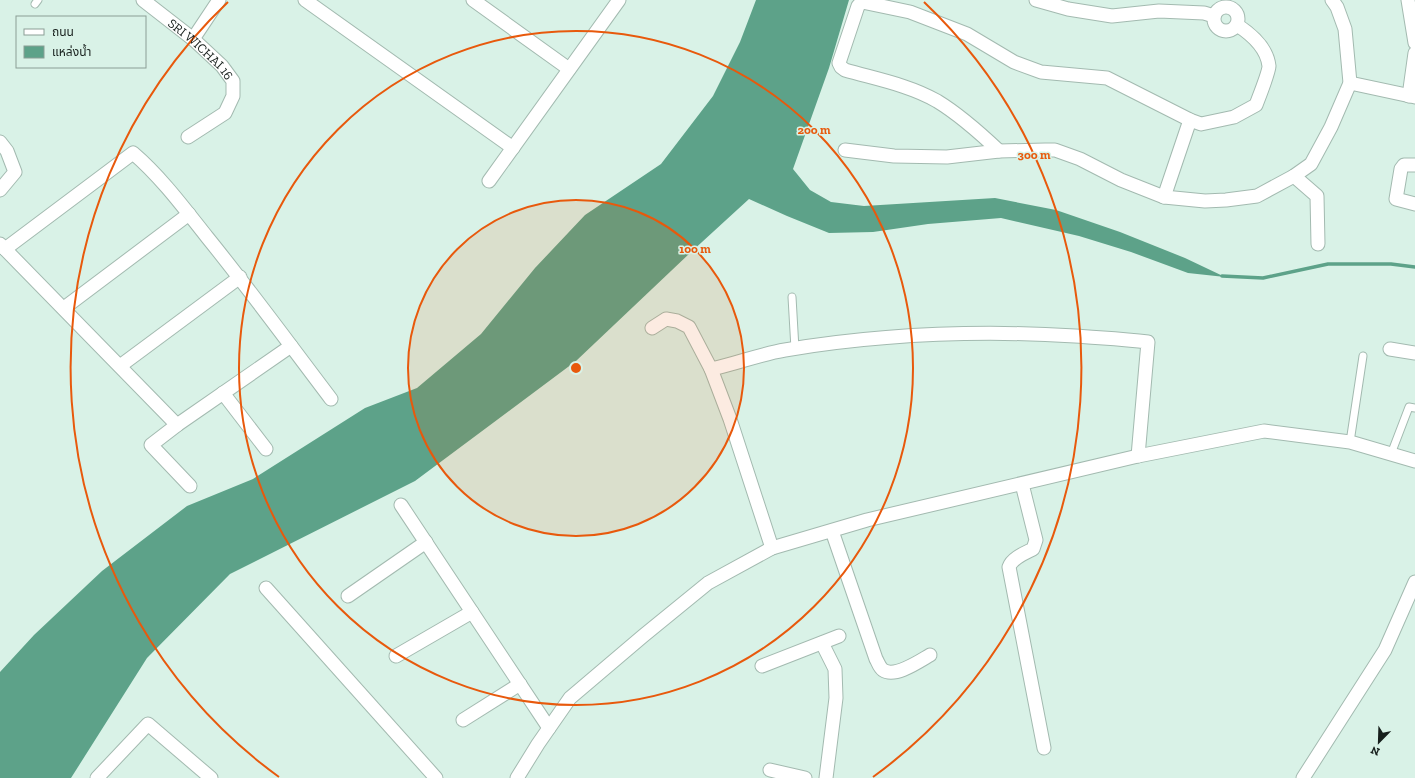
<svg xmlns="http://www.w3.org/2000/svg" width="1415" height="778" font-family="'Zilla Slab','Noto Sans Thai',serif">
<rect width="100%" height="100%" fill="#d9f2e7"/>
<!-- water -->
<path fill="#5da289" d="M 756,0 L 849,0 L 829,68 L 793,169 L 810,190 L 831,202 L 864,206 L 995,198 L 1056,210 L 1120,232 L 1185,258 L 1225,277 L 1188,273 L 1131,252 L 1079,236 L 1001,218 L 928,224 L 873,232 L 829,233 L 787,216 L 749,199 L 690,253 L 576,361 L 415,481 L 230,574 L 147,658 L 71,778 L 0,778 L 0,672 L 34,635 L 102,571 L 187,506 L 253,479 L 365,408 L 417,388 L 481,334 L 535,268 L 585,215 L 661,164 L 713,96 L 740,42 Z"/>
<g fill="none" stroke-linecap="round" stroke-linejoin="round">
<!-- stream -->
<path stroke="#5da289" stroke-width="3.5" d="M 1222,276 L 1263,278 L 1328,264 L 1391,264 L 1415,267"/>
<!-- lane casing -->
<g stroke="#a3bab0" stroke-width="9">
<g id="lane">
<path d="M 35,4 L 38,0"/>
<path d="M 792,297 L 795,349"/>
<path d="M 1350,442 L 1363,356"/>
<path d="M 1391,454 L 1409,407 L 1415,408"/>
</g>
</g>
<!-- street casing -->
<g stroke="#a3bab0" stroke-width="15">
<g id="street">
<path id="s1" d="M 143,0 L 193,39 L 222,66 L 233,81 L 233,96 L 225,113 L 188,137"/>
<path d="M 305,0 L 513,148"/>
<path d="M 473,0 L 569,69"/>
<path d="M 1036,0 L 1068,9 L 1112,16 L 1159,11 L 1204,13 L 1214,16"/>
<path d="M 1408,0 L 1415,43"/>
<circle cx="1226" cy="19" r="12"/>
<path d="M 193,39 L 219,0"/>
<path d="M 1350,83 L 1415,97"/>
<path d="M 1409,96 L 1415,53"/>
<path d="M 0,142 L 7,151 L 15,172 L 0,190"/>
<path d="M 845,150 L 894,156 L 947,157 L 999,151 L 1045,150 L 1055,150 L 1080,159 L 1121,180 L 1164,197 L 1205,201 L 1226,200 L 1257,196 L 1294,176 L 1311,164 L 1331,127 L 1350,83 L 1345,29 L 1337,7 L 1332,0"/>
<path d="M 999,151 C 980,133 960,115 937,101 C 909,85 876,79 845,70 L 841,67 L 839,63 L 858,6 L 862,2 L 910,12 L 967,34 L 1014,62 L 1041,72 L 1107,78 L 1190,120 L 1201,124 L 1234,117 L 1256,105 C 1259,97 1269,72 1269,66 C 1267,48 1251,34 1237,25"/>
<path d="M 1415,165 L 1404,165 L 1401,169 L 1396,199 L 1415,204"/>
<path d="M 1294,176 L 1317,196 L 1318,244"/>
<path d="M 489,181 L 619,0"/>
<path d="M 1164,197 L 1190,120"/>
<path d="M 0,244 L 177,425"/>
<path d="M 5,249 L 133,153 C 161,177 184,208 207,237 C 250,290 290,345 331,399"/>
<path d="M 64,308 L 189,214"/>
<path d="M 652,328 L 666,319 L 677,321 L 689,327 L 711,369 C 736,364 760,354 785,350 C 881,334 978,330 1075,336 C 1099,338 1123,339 1148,342 L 1138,456"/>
<path d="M 1390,349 L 1415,353"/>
<path d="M 120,366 L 240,277"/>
<path d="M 711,369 L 730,419 L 772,548"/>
<path d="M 223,393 L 266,449"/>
<path d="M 1022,484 L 1036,540 L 1033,549 C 1025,553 1012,558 1009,567 L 1044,748"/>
<path d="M 190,486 L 151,445 L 177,425 L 291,346"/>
<path d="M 401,505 L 549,728"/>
<path d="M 832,531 L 876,659 C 878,662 879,667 883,670 C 895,678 918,662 930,655"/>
<path d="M 266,588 L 436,778"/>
<path d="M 348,596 L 426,542"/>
<path d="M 822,643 L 835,669 L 836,698 L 826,778"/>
<path d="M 396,656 L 472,612"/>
<path d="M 762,666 L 839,636"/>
<path d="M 463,720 L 520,684"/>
<path d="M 770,770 L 805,778"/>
<path d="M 97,778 L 148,724 L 211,778"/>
<path d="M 517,778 L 538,744 L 570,698 L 643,636 L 708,583 L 772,548 L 867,520 L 1138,456 L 1264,431 L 1350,442 L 1415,461"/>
<path d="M 1303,778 L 1385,650 L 1415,582"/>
</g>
</g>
<!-- lane -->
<use href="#lane" stroke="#fff" stroke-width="7"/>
<!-- street -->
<use href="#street" stroke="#fff" stroke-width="13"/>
</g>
<!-- distance rings -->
<circle cx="576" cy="368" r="168" fill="#e8590c" fill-opacity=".12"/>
<g fill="none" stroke="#e8590c" stroke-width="2">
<circle cx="576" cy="368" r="168"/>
<circle cx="576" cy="368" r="337"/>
<path d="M279 777A505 505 0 0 1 228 2M924 2A505 505 0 0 1 873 777"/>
</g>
<g text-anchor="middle" stroke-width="3" stroke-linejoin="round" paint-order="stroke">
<!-- street labels -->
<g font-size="13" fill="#171f1c" stroke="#d9f2e7">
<text dy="5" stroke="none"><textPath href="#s1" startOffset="76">SRI WICHAI 16</textPath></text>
</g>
</g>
<circle cx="576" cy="368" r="6" fill="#e8590c" stroke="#d9f2e7" stroke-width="2"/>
<g font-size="12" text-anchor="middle" font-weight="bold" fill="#e8590c" stroke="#d9f2e7" stroke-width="3" stroke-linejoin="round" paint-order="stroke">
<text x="814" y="134">200 m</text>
<text x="1034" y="159">300 m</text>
<text x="695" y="253">100 m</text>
</g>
<!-- legend -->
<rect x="16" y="16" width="130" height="52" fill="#d9f2e7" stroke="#8b9e96"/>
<rect x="24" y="29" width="20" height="6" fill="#ffffff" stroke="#8b9e96"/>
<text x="52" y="36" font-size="12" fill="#171f1c">ถนน</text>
<rect x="24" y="46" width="20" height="12" fill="#5da289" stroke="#8b9e96"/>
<text x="52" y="56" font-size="12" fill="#171f1c">แหล่งน้ำ</text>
<!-- north arrow -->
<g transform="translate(1379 742) rotate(203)" stroke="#d9f2e7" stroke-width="3" paint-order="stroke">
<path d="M0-3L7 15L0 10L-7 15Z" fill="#171f1c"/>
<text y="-6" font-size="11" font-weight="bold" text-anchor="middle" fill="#171f1c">N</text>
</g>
</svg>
